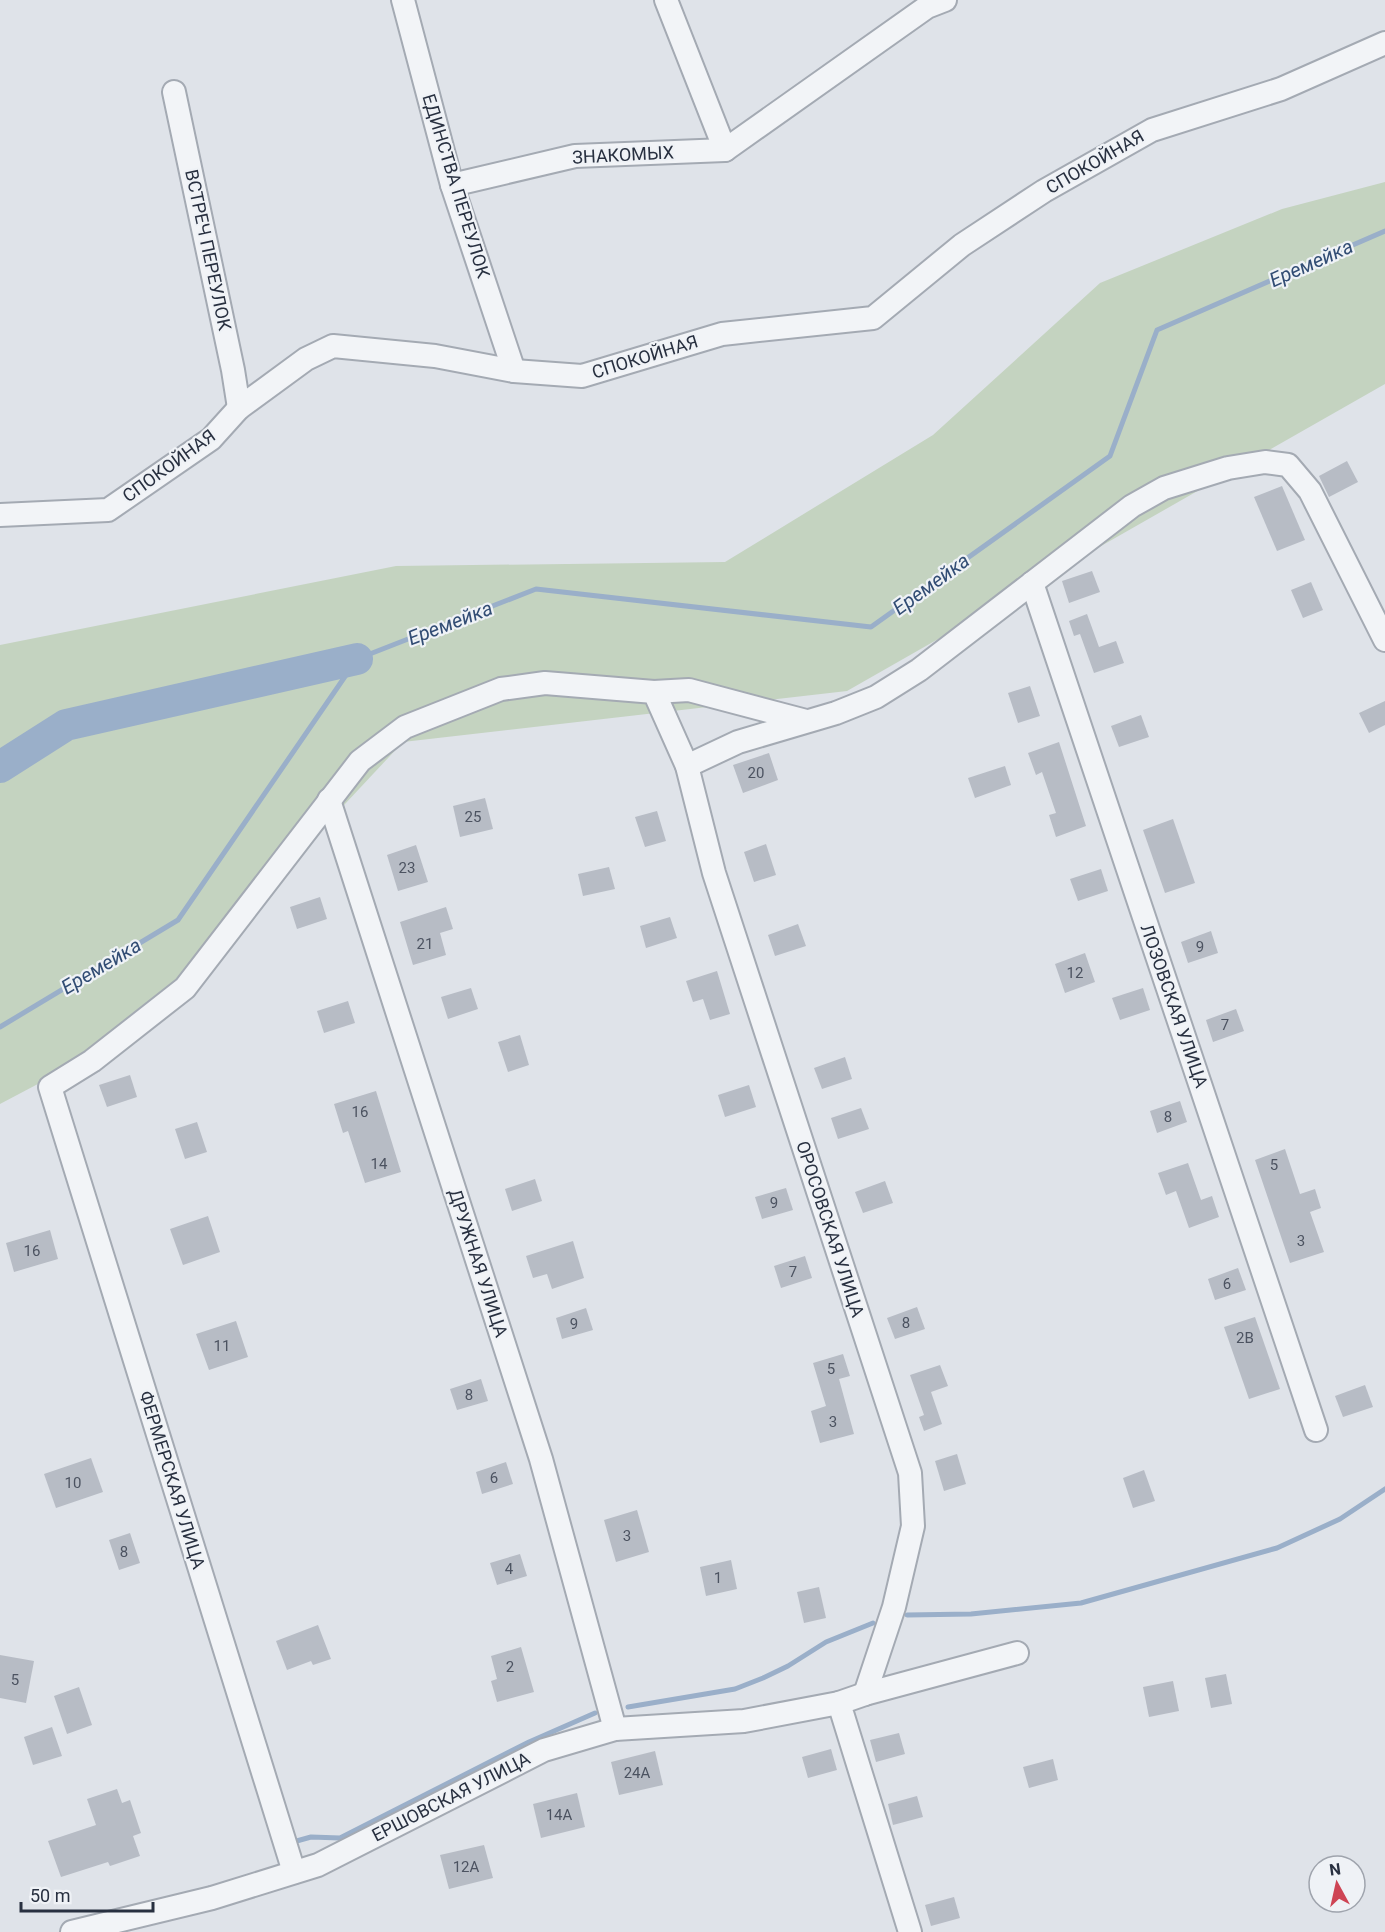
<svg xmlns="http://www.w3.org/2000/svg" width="1385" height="1932" font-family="Roboto,sans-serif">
<rect width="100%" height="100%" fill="#dfe3e9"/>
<!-- green -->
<path fill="#c4d3c0" d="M 1385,182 L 1385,384 L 847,691 L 403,742 L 184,976 L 53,1076 L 0,1104 L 0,645 L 396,566 L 725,562 L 933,435 L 1100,283 L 1282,209 Z"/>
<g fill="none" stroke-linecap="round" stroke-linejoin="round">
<!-- stream -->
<g stroke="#9aafc9" stroke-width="5">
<path d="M 0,1027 L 178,920 L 357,659 L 536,589 L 871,627 L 1110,456 L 1157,330 L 1385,231"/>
<path d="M 907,1615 L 971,1614 L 1081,1603 L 1277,1548 L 1340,1519 L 1385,1489"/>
<path d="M 628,1707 L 735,1689 L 763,1678 L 788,1666 L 826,1642 L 873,1623"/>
<path d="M 293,1842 L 311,1837 L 340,1838 L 529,1742 L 595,1713"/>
</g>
<!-- river -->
<path stroke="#9aafc9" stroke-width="32" d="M 0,767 L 66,725 L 357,659"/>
</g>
<!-- building -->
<g fill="#b7bcc5">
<path d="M 1347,461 L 1358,482 L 1329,497 L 1319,476 Z"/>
<path d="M 1282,486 L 1305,540 L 1277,551 L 1254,497 Z"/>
<path d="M 1092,571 L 1100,592 L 1069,603 L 1062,581 Z"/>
<path d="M 1311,582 L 1323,610 L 1303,618 L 1291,590 Z"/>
<path d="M 1087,614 L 1099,647 L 1116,641 L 1124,663 L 1094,673 L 1080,634 L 1074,636 L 1069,621 Z"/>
<path d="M 1030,686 L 1040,716 L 1018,723 L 1008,693 Z"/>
<path d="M 1385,701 L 1385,725 L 1369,733 L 1359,713 Z"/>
<path d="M 1141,715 L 1149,737 L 1119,747 L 1111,726 Z"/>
<path d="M 1059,742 L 1086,826 L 1056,837 L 1049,815 L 1056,813 L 1042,772 L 1036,775 L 1028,753 Z"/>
<path d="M 769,753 L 778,780 L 743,793 L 733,765 Z"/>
<path d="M 1005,766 L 1011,785 L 975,798 L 968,778 Z"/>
<path d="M 485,798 L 493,829 L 460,837 L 453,806 Z"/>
<path d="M 657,811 L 666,841 L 645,847 L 635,817 Z"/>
<path d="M 1173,819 L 1195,883 L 1165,893 L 1143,830 Z"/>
<path d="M 766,844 L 776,875 L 754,882 L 744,852 Z"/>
<path d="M 416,845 L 428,882 L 398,891 L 387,855 Z"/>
<path d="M 609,867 L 615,889 L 583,896 L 578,874 Z"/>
<path d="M 1101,869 L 1108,891 L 1078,901 L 1070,879 Z"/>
<path d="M 320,897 L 327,919 L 297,929 L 290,907 Z"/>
<path d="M 446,907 L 453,929 L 440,933 L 446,955 L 413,965 L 400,922 Z"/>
<path d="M 670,917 L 677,938 L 646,948 L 640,926 Z"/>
<path d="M 798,924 L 806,946 L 775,956 L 768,935 Z"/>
<path d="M 1211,931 L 1218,953 L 1188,963 L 1181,942 Z"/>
<path d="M 1085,953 L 1095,982 L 1065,993 L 1055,964 Z"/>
<path d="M 717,971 L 730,1014 L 710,1020 L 703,999 L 693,1002 L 686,981 Z"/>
<path d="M 471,988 L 478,1009 L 448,1019 L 441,997 Z"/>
<path d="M 1143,988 L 1150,1010 L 1120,1020 L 1112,998 Z"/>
<path d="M 348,1001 L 355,1023 L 324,1033 L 317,1011 Z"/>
<path d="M 1236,1009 L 1244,1031 L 1213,1042 L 1206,1020 Z"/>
<path d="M 520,1035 L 529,1065 L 508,1072 L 498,1042 Z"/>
<path d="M 845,1057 L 852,1079 L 822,1089 L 814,1068 Z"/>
<path d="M 130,1075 L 137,1097 L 107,1107 L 99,1085 Z"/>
<path d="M 749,1085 L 756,1107 L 725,1117 L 718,1095 Z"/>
<path d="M 376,1091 L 401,1172 L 365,1183 L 348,1131 L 343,1133 L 334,1104 Z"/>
<path d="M 1180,1101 L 1187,1122 L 1157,1133 L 1150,1111 Z"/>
<path d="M 861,1108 L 869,1129 L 838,1139 L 831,1118 Z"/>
<path d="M 197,1122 L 207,1152 L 185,1159 L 175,1129 Z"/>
<path d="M 1285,1149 L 1300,1194 L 1315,1189 L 1321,1208 L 1310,1212 L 1324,1252 L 1290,1263 L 1255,1160 Z"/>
<path d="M 1188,1163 L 1201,1200 L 1212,1196 L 1219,1217 L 1189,1228 L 1176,1191 L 1166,1195 L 1158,1173 Z"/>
<path d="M 535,1179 L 542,1201 L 512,1211 L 505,1189 Z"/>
<path d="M 885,1181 L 893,1203 L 863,1213 L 855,1192 Z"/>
<path d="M 786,1188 L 793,1210 L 762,1219 L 755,1197 Z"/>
<path d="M 208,1216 L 220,1252 L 183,1265 L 170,1229 Z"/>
<path d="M 50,1230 L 58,1259 L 14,1272 L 6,1243 Z"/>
<path d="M 573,1241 L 584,1278 L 552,1289 L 547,1274 L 533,1278 L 526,1256 Z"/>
<path d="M 805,1256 L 812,1278 L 781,1288 L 774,1266 Z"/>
<path d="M 1238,1268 L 1246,1290 L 1215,1300 L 1208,1279 Z"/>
<path d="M 917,1307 L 925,1329 L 895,1339 L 887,1318 Z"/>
<path d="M 586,1308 L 593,1330 L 562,1339 L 556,1318 Z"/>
<path d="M 1255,1317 L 1280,1389 L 1249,1399 L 1224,1327 Z"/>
<path d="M 236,1321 L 248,1357 L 209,1370 L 196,1334 Z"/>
<path d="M 843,1354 L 850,1376 L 839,1379 L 854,1434 L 820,1443 L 811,1411 L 826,1406 L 813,1363 Z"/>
<path d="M 940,1365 L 948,1386 L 931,1392 L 942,1424 L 924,1431 L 919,1417 L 924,1415 L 910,1375 Z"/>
<path d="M 481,1379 L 488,1401 L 457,1410 L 450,1389 Z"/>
<path d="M 1365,1385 L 1373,1407 L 1343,1417 L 1335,1396 Z"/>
<path d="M 957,1454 L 966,1484 L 944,1491 L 935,1461 Z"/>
<path d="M 91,1458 L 103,1492 L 56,1508 L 44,1474 Z"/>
<path d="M 506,1462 L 513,1484 L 482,1494 L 476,1472 Z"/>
<path d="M 1144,1470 L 1155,1501 L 1133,1508 L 1123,1478 Z"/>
<path d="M 637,1510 L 649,1552 L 616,1562 L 604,1520 Z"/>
<path d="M 130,1533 L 140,1563 L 119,1570 L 109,1540 Z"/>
<path d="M 520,1554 L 527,1576 L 497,1585 L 490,1563 Z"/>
<path d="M 731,1560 L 737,1589 L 706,1596 L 700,1567 Z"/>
<path d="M 819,1587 L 826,1618 L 804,1623 L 797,1592 Z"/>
<path d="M 318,1625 L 331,1659 L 313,1665 L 311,1661 L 287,1670 L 276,1641 Z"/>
<path d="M 521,1647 L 534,1692 L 497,1702 L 491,1681 L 497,1679 L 491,1656 Z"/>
<path d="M 0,1655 L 34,1661 L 26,1703 L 0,1698 Z"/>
<path d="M 1226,1674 L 1232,1704 L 1211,1708 L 1205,1678 Z"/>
<path d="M 1173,1681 L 1179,1711 L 1149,1717 L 1143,1687 Z"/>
<path d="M 79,1687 L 92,1725 L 67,1734 L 54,1696 Z"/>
<path d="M 52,1727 L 62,1756 L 33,1765 L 24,1737 Z"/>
<path d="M 899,1733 L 905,1754 L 876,1762 L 870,1740 Z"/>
<path d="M 831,1749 L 837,1770 L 808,1778 L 802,1757 Z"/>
<path d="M 655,1751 L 663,1785 L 619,1795 L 611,1762 Z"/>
<path d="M 1053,1759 L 1058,1780 L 1029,1788 L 1023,1767 Z"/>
<path d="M 117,1789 L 122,1803 L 130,1800 L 141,1833 L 133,1836 L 140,1856 L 110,1866 L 108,1862 L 61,1877 L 48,1841 L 96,1825 L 87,1799 Z"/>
<path d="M 577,1793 L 585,1827 L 541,1838 L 533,1804 Z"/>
<path d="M 917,1796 L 923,1817 L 893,1825 L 888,1804 Z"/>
<path d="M 484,1845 L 493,1878 L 449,1889 L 440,1855 Z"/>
<path d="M 954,1897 L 960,1918 L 931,1926 L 925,1905 Z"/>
</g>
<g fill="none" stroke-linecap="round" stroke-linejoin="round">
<!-- minor casing -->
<g stroke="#a4aab3" stroke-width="26">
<g id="minor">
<path d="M 403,0 L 452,185 L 514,371"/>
<path d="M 666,0 L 725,150"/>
<path d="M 174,92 L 233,370 L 239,408"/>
<path d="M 452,185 L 575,156 L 725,150 L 927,7 L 945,0"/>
<path d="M 0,515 L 108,510 L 211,439 L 239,408 L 306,359 L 333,346 L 435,356 L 514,371 L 582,376 L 722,334 L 873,318 L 962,245 L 1044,191 L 1152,130 L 1281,89 L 1385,43"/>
<path d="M 1032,583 L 1316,1430"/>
<path d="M 654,692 L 689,690 L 806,721"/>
<path d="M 687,766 L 738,742 L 836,713 L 876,697 L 919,670 L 1132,506 L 1164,488 L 1228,468 L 1265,462 L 1288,465 L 1310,491 L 1385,640"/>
<path d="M 329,800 L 541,1459 L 615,1729"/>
<path d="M 294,1872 L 50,1087 L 92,1061 L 185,988 L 360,761 L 405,727 L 501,689 L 545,683 L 654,692 L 687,766 L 714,873 L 910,1473 L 913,1526 L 894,1607 L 865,1694"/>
<path d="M 72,1932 L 212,1898 L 318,1865 L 544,1750 L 615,1729 L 744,1721 L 839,1703"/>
<path d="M 910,1932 L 839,1703 L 865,1694 L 1017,1653"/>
</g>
</g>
<!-- minor -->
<use href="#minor" stroke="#f2f4f7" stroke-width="22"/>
</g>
<g text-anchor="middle" stroke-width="4.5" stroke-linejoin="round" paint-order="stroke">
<!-- number labels -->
<g font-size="15" fill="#4c5361">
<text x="756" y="778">20</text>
<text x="473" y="822">25</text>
<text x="407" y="873">23</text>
<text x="425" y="949">21</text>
<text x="1200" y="952">9</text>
<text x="1075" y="978">12</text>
<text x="1225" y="1030">7</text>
<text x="360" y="1117">16</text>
<text x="1168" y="1122">8</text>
<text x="379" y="1169">14</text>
<text x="1274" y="1170">5</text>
<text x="774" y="1208">9</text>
<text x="1301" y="1246">3</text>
<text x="32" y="1256">16</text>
<text x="793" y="1277">7</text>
<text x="1227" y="1289">6</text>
<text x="906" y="1328">8</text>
<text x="574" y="1329">9</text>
<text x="1245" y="1343">2В</text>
<text x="222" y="1351">11</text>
<text x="831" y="1374">5</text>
<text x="469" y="1400">8</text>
<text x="833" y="1427">3</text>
<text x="494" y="1483">6</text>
<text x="73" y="1488">10</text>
<text x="627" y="1541">3</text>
<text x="124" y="1557">8</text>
<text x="509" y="1574">4</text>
<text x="718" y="1583">1</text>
<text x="510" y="1672">2</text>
<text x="15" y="1685">5</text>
<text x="637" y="1778">24А</text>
<text x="559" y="1820">14А</text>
<text x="466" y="1872">12А</text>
</g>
<!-- street labels -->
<g font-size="18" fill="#283040" stroke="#eff2f6">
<text transform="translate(623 155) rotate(-3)" y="6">ЗНАКОМЫХ</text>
<text transform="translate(1095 162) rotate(-30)" y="6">СПОКОЙНАЯ</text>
<text transform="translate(456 186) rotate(73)" y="6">ЕДИНСТВА ПЕРЕУЛОК</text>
<text transform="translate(208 250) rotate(78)" y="6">ВСТРЕЧ ПЕРЕУЛОК</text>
<text transform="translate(645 357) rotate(-17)" y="6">СПОКОЙНАЯ</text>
<text transform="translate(169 466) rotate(-36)" y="6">СПОКОЙНАЯ</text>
<text transform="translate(1174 1006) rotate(71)" y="6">ЛОЗОВСКАЯ УЛИЦА</text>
<text transform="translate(830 1229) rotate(72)" y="6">ОРОСОВСКАЯ УЛИЦА</text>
<text transform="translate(478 1263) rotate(72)" y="6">ДРУЖНАЯ УЛИЦА</text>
<text transform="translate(172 1480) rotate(73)" y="6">ФЕРМЕРСКАЯ УЛИЦА</text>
<text transform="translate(451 1797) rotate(-27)" y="6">ЕРШОВСКАЯ УЛИЦА</text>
</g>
<!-- water labels -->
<g font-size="20" font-style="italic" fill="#324d74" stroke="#eff2f6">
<text transform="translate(1311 263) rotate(-24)" y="7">Еремейка</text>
<text transform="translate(931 584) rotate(-36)" y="7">Еремейка</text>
<text transform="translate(450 623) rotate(-21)" y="7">Еремейка</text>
<text transform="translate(101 966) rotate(-31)" y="7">Еремейка</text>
</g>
</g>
<!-- north arrow -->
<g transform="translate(1337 1884) rotate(352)"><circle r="28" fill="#eff2f6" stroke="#9fa4ad" stroke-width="1.5"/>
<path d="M0-4.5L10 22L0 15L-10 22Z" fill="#ce4454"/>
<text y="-9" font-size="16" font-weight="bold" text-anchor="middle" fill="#283040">N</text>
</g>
<!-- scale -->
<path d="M21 1902v9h132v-9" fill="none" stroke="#283040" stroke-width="3"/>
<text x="30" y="1902" font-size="18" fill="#283040" stroke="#eff2f6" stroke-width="4.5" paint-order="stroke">50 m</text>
</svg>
